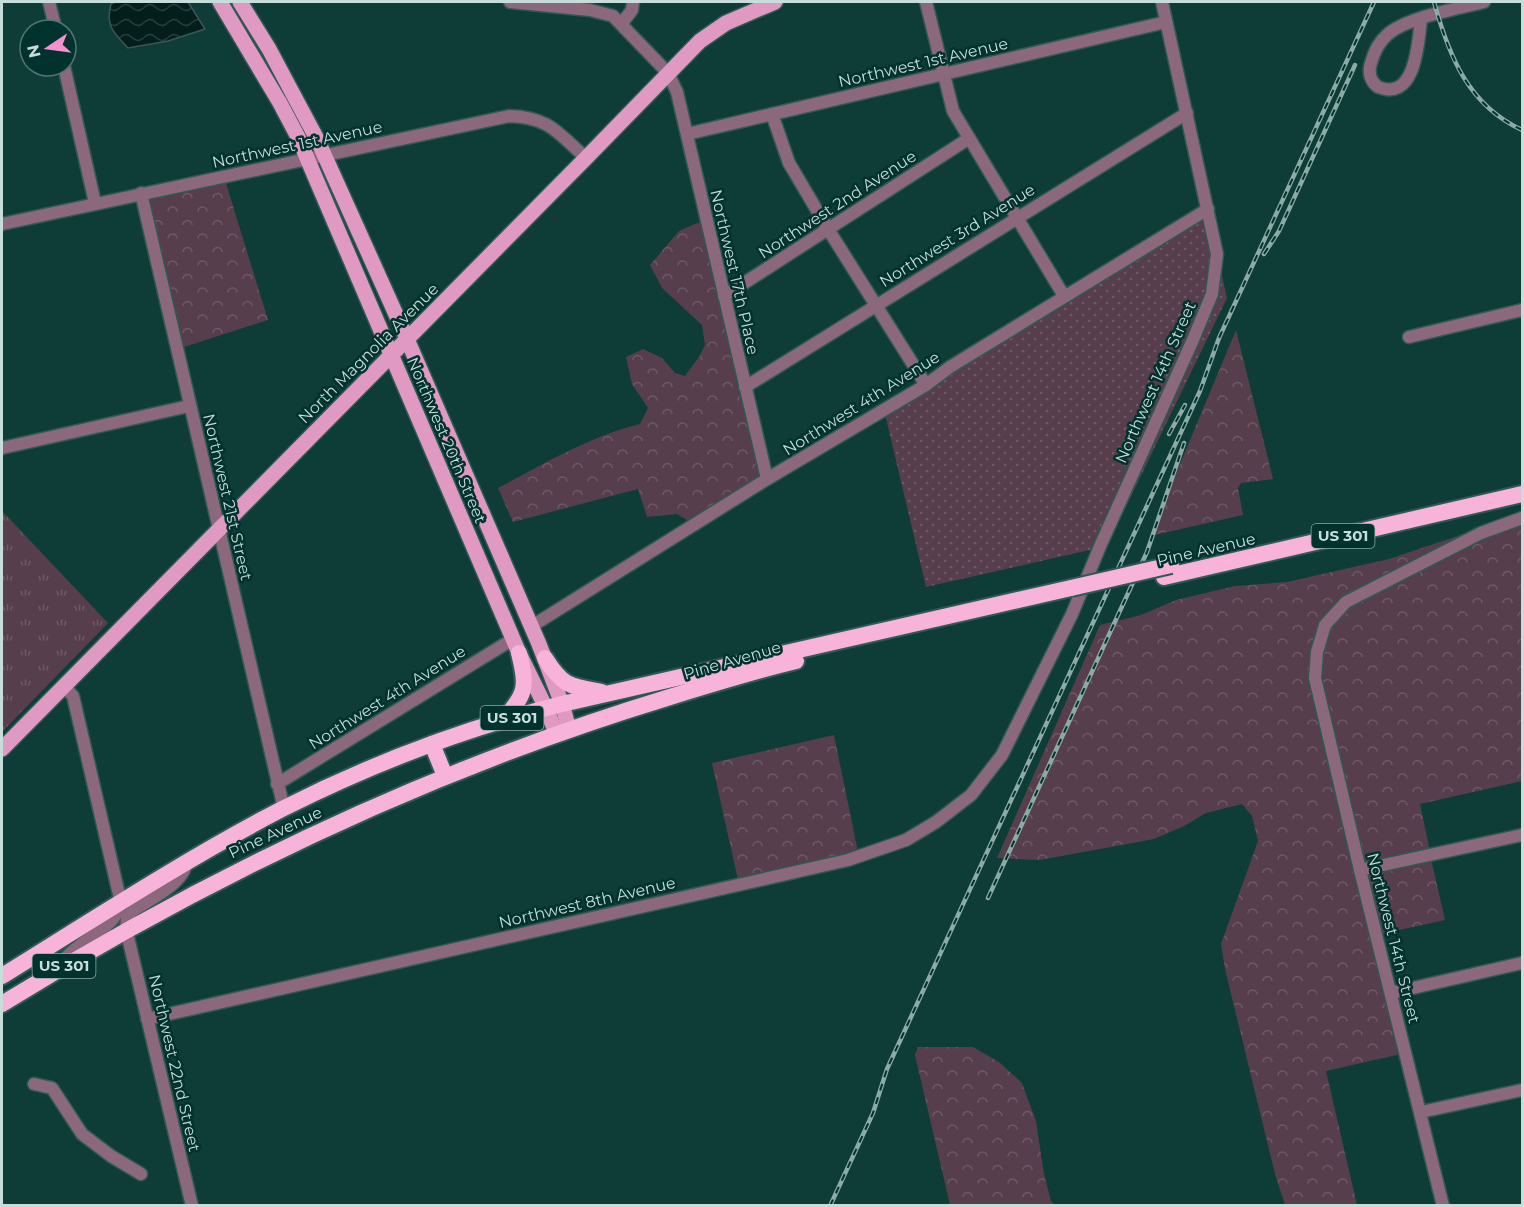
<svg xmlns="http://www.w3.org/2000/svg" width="1524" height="1207" font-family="Montserrat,sans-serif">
<defs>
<pattern id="grass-dots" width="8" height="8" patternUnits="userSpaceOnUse" patternTransform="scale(1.5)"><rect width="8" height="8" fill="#573e4c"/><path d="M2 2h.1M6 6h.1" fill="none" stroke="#6e5965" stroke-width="1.8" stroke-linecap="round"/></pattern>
<pattern id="forest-crowns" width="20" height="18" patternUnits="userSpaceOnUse" patternTransform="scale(1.5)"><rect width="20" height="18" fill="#573e4c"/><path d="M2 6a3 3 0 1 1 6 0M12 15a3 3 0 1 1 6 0" fill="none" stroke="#6e5965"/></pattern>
<pattern id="park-tufts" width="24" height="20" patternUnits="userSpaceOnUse" patternTransform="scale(1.5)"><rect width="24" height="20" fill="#573e4c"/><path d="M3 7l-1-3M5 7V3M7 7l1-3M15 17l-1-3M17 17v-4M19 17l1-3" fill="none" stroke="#6e5965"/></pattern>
<pattern id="water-waves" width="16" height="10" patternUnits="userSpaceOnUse" patternTransform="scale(1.5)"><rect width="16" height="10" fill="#031e1b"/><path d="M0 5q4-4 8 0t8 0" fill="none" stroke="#263e3c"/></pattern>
</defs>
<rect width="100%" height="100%" fill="#0e3c37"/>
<!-- grass -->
<g fill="url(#grass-dots)">
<path d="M 1205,216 L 1213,255 L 1208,293 L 1094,549 L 926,587 L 885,414 Z"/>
<path d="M 1220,267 L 1227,298 L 1107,546 L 1105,546 Z"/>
</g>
<!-- forest -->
<g fill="url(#forest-crowns)">
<path d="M 225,180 L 268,320 L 181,348 L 147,196 Z"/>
<path d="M 702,221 L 738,386 L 762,478 L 690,522 L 677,514 L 647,517 L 638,489 L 513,522 L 498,488 C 544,464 590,436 640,424 L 648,408 L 632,384 L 626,357 L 643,349 L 662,358 L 675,373 L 685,376 L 699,357 L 705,345 L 702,325 L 662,288 L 650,265 L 679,231 Z"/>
<path d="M 1236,330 L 1273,479 L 1241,483 L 1238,488 L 1243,515 L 1150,536 Z"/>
<path d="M 1511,518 L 1344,599 L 1313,651 L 1401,1054 L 1326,1071 L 1357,1205 L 1285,1205 L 1275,1174 L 1225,969 L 1221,944 L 1258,841 L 1252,816 L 1242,804 L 1206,813 L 1184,826 L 1154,839 L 1040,860 L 997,858 L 1100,625 L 1141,615 L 1176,600 L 1235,586 L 1287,582 L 1389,559 Z"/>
<path d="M 1522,522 L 1522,781 L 1420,804 L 1430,851 L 1363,865 L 1320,677 L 1322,652 L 1330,627 L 1349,605 L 1483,537 Z"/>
<path d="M 834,735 L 858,852 L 738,880 L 712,763 Z"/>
<path d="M 1431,859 L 1445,920 L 1381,934 L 1365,873 Z"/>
<path d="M 918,1047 L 973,1047 L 999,1062 L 1022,1083 L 1036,1121 L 1044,1174 L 1051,1201 L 1055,1205 L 950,1205 L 915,1055 Z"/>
</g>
<!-- park -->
<g fill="url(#park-tufts)">
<path d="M 2,511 L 108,623 L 2,732 Z"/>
<path d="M 106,631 L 109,634 L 2,743 L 2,737 Z"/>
</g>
<!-- water -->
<path fill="url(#water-waves)" stroke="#3e5754" stroke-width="1.5" d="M 115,2 L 188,2 L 205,29 L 168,41 L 128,48 C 114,33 105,26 111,4 Z"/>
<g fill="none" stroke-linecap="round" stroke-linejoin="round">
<!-- minor casing -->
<g stroke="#2f5954" stroke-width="15">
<g id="minor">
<path d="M 49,2 L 56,30"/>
<path d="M 510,2 L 590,10 L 613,16 L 668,73 L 677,92 L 767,479"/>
<path d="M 926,2 L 953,111 L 1064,296"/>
<path d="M 1421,19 C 1418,43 1416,102 1378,87 C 1370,81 1368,72 1371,63 C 1374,52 1379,42 1387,35 C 1405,18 1459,8 1484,2"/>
<path d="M 622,23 L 632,10 L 633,2"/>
<path d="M 64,66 L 95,203"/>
<path d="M 772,114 L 789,163 L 828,229 L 926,385"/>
<path d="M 687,134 L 1166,22"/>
<path d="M 141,193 L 284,809"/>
<path d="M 2,224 L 509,116 C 549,117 558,133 586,158"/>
<path d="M 724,296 L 968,139"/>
<path d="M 1409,337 L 1522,310"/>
<path d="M 745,387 L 1187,113"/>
<path d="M 2,448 L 189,406"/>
<path d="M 532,626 L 767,479 L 926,385 L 950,367 L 1208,209"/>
<path d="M 277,784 L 513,639"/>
<path d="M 186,863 C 185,883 147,901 131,912 L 127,918 L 126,929 L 192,1206"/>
<path d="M 1360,870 L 1522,835"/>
<path d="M 60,963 C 66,958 71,952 78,947 C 94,933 115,926 121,903 L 73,696 L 64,686"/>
<path d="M 1391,993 L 1522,963"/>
<path d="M 147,1019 L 848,860 L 906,840 L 936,822 L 971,795 L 1002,755 L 1072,614 L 1101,544 L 1192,342 L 1212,294 L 1217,254 L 1162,2"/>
<path d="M 34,1084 L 52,1088 L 82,1134 L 111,1156 L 141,1174"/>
<path d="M 1421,1112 L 1522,1090"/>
<path d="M 1443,1206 L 1360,870 L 1315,678 L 1317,652 L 1325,625 L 1346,602 L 1481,533 L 1522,518"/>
</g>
</g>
<!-- major casing -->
<g stroke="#2f5954" stroke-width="18">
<g id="major">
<path d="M 220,2 L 280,103 L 298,137 L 519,653 L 546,708 L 556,733"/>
<path d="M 240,2 L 269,49 L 318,141 L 407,339 L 539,644 L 562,704 L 569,729"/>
<path d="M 2,749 L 586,158 L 700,41 L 726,23 L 775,2"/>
</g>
</g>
<!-- highway casing -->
<g stroke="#2f5954" stroke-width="20">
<g id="highway">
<path d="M 1164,577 L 1522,494"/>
<path d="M 545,658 C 563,687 570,686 602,692"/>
<path d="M 503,720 C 527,693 527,687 519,653"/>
<path d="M 432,744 L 445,776"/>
<path d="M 2,976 C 94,919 186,859 282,809 C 371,764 466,728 562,704 L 1071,588"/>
<path d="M 2,1004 C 212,874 433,769 670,697 C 712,684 754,671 796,661"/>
</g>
</g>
<!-- minor -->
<use href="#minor" stroke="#8b687b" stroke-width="12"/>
<!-- major -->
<use href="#major" stroke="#e099c2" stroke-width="15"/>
<!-- highway -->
<use href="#highway" stroke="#f8b3da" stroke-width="16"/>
<!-- rail casing -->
<g stroke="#8caaa6" stroke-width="4.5">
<g id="rail">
<path d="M 1434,2 C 1449,56 1468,105 1522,130"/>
<path d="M 1264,254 L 1279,231 L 1355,65"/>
<path d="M 1169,434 L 1185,405"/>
<path d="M 988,898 L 1147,552 L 1184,443"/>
<path d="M 830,1206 L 873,1113 L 887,1069 L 1200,391 L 1219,338 L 1374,2"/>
</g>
</g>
<!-- rail -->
<use href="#rail" stroke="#01322d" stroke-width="2" stroke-dasharray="7" stroke-linecap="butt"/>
<!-- highway-bridge casing -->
<g stroke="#2f5954" stroke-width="20" stroke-linecap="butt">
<path id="highway-bridge" d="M 1071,588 L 1171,565"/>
</g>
<!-- highway-bridge -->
<use href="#highway-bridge" stroke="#f8b3da" stroke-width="16"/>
</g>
<g text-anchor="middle" stroke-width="5" stroke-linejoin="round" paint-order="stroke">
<!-- shield labels -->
<g fill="#01322d" stroke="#8caaa6" stroke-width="1.5">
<rect x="1311.5" y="524" width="63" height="24" rx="4.5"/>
<rect x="480.5" y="706" width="63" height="24" rx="4.5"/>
<rect x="32.5" y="954" width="63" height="24" rx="4.5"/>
</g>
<g font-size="15" font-weight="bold" fill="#c7ddda">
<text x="1343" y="541">US 301</text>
<text x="512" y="723">US 301</text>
<text x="64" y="971">US 301</text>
</g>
<!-- street labels -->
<g font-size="16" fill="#c7ddda" stroke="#01322d">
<text transform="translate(923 62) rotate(-13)" y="6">Northwest 1st Avenue</text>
<text transform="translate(297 144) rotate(-12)" y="6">Northwest 1st Avenue</text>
<text transform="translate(837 204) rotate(-33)" y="6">Northwest 2nd Avenue</text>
<text transform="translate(957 235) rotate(-32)" y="6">Northwest 3rd Avenue</text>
<text transform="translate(735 272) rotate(77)" y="6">Northwest 17th Place</text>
<text transform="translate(368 353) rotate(-45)" y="6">North Magnolia Avenue</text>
<text transform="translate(1155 382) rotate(-66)" y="6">Northwest 14th Street</text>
<text transform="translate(861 403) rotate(-32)" y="6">Northwest 4th Avenue</text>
<text transform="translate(447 440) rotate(67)" y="6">Northwest 20th Street</text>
<text transform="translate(228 497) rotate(77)" y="6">Northwest 21st Street</text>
<text transform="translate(1206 549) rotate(-13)" y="6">Pine Avenue</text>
<text transform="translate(732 660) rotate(-16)" y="6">Pine Avenue</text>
<text transform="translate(387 697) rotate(-32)" y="6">Northwest 4th Avenue</text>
<text transform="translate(275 832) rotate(-25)" y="6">Pine Avenue</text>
<text transform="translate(587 902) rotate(-13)" y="6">Northwest 8th Avenue</text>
<text transform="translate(1394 938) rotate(76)" y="6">Northwest 14th Street</text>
<text transform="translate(175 1063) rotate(77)" y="6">Northwest 22nd Street</text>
</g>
</g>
<!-- border -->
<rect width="1524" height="1207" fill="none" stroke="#c7ddda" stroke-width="6"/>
<!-- north arrow -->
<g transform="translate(48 48) rotate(257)"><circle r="28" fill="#01322d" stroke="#507672" stroke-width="1.5"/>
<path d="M0-4.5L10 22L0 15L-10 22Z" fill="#f790ce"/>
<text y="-9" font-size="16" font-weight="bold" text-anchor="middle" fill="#c7ddda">N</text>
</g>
</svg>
